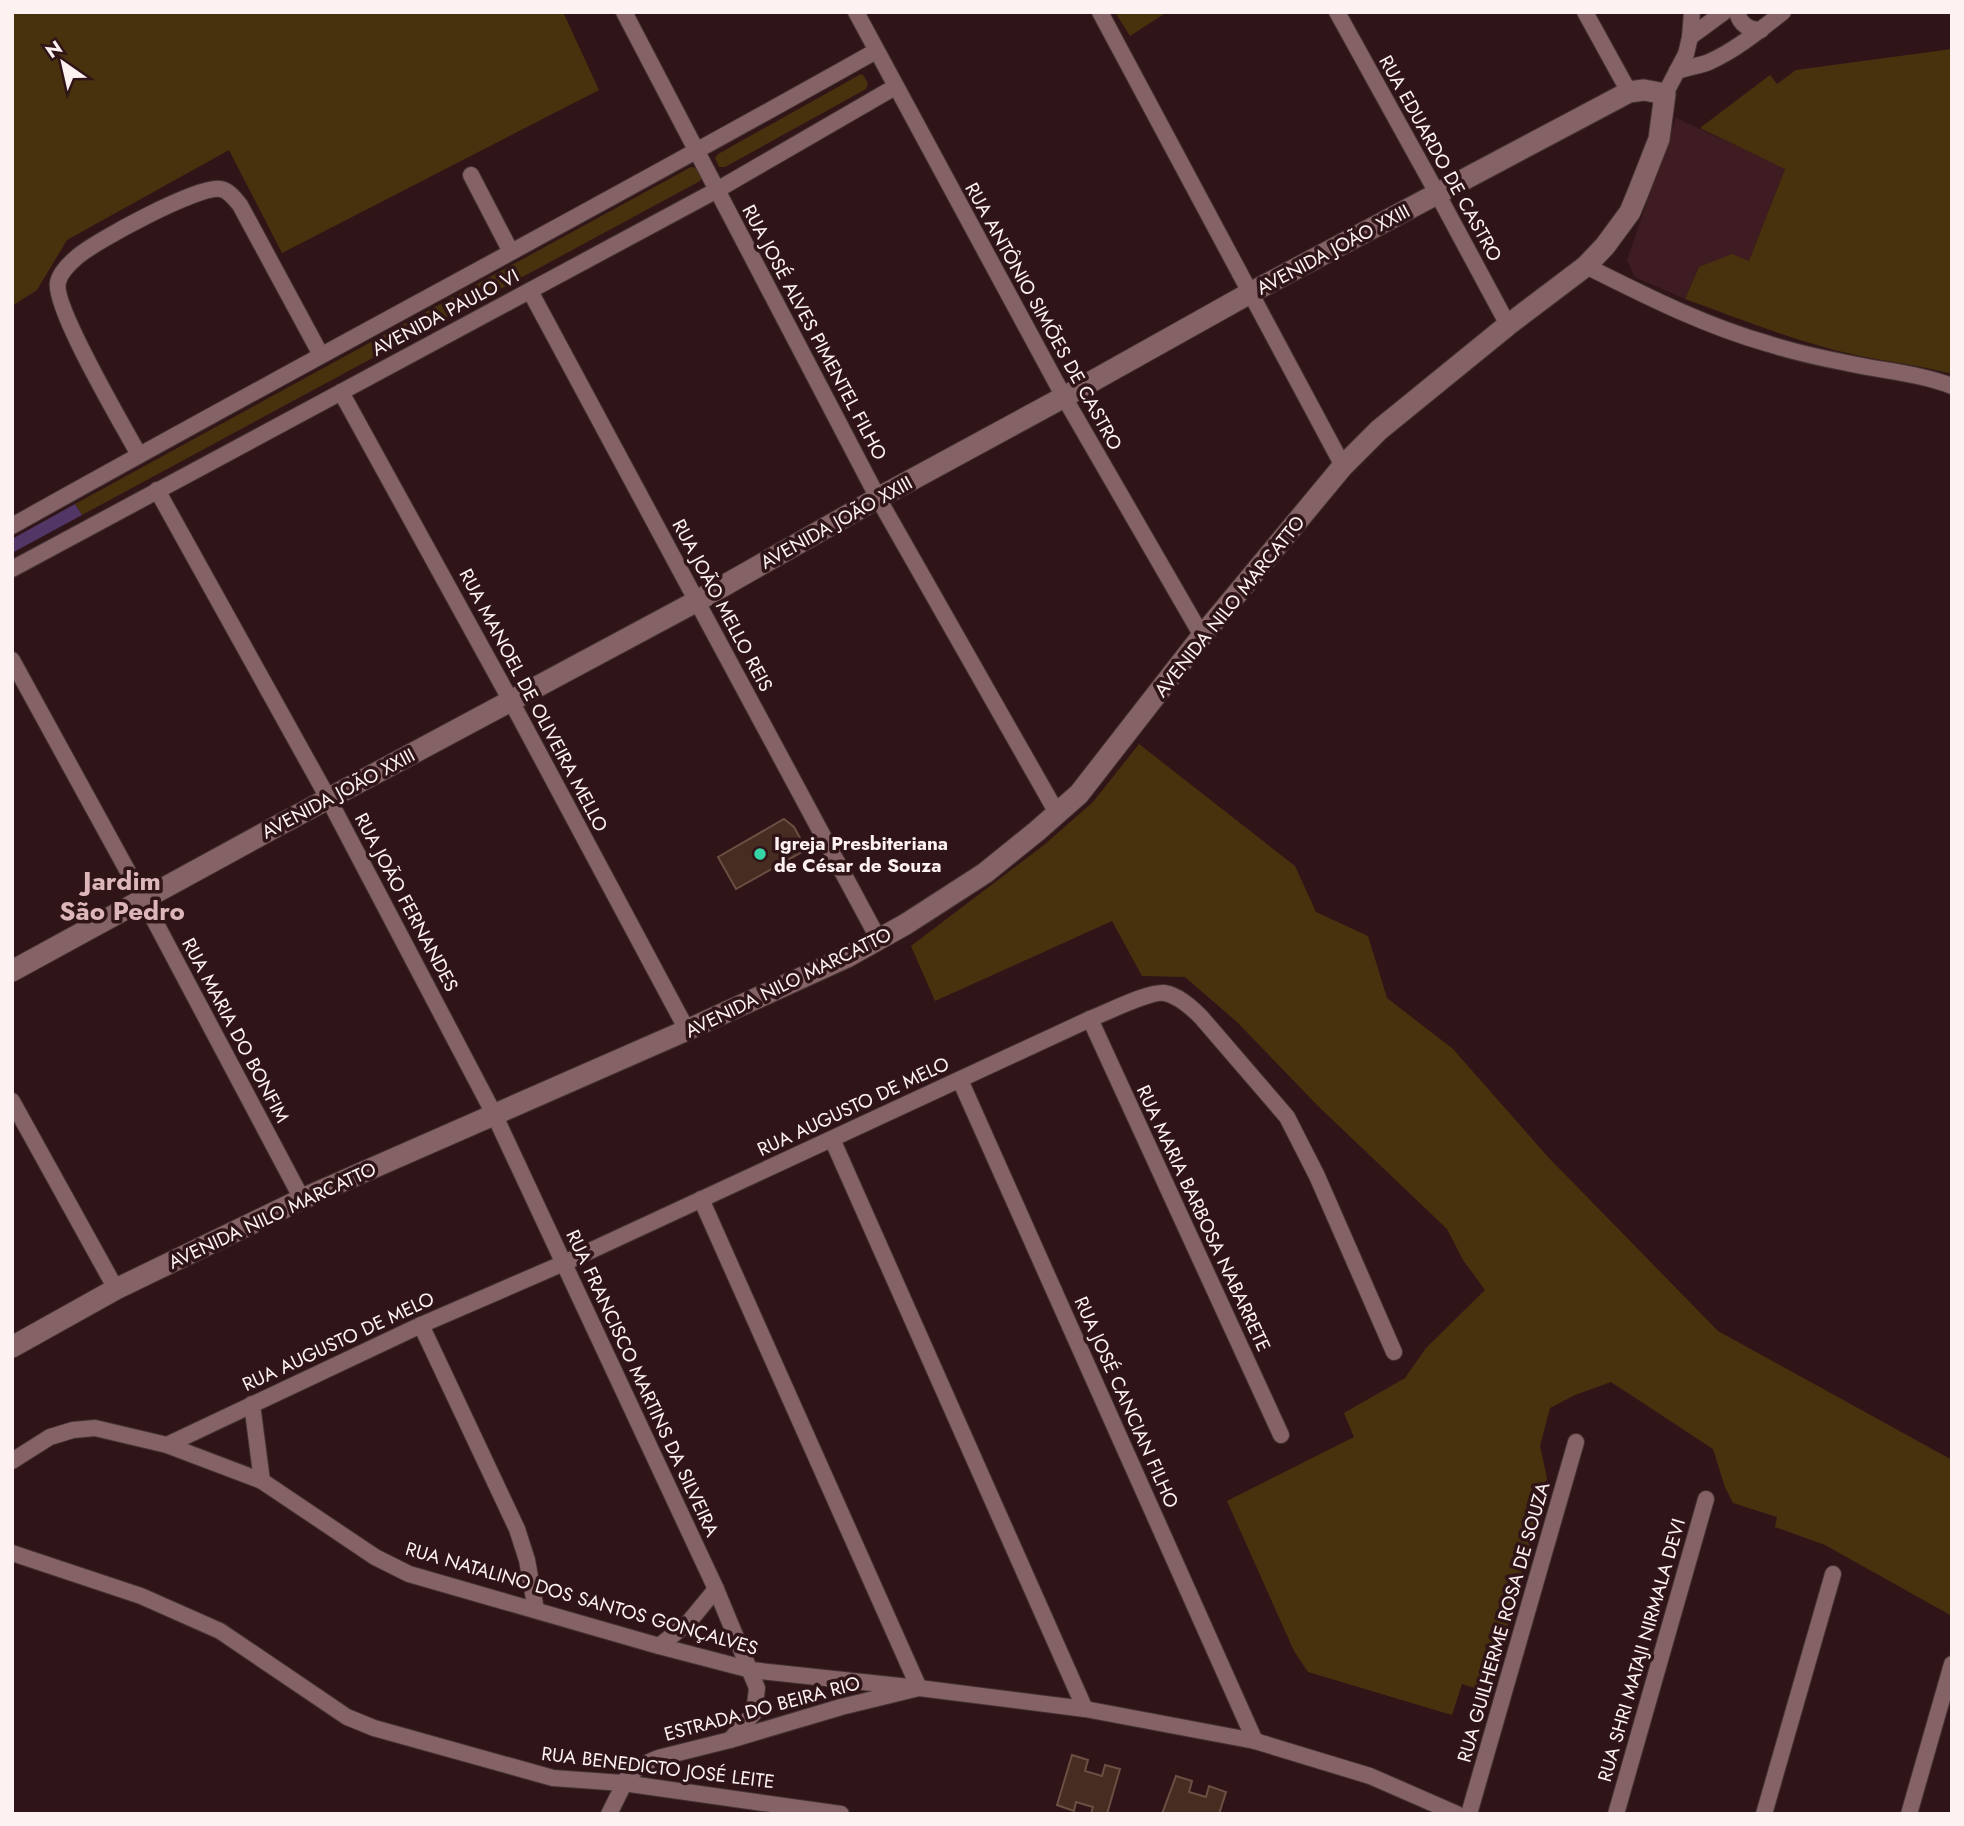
<svg xmlns="http://www.w3.org/2000/svg" width="1964" height="1826" font-family="Jost,sans-serif">
<rect width="100%" height="100%" fill="#301518"/>
<!-- built -->
<path fill="#3f1c21" d="M 1676,118 L 1785,168 L 1749,262 L 1699,267 L 1685,299 L 1635,277 L 1627,260 Z"/>
<!-- green -->
<g fill="#48320e">
<path d="M 12,12 L 563,12 L 599,90 L 282,253 L 229,150 L 67,240 L 37,290 L 12,306 Z"/>
<path d="M 1115,12 L 1167,12 L 1130,36 Z"/>
<path d="M 1952,49 L 1952,374 C 1920,365 1888,362 1856,355 C 1798,343 1741,319 1685,299 L 1699,267 L 1732,254 L 1749,261 L 1785,169 L 1700,128 L 1770,75 L 1777,84 L 1796,70 Z"/>
<path d="M 861,74 L 864,76 L 868,84 L 866,89 L 725,167 L 719,167 L 715,158 L 718,154 Z"/>
<path d="M 691,167 L 696,168 L 702,177 L 700,181 L 82,515 L 75,504 Z"/>
<path d="M 1139,744 L 1295,866 L 1316,912 L 1368,936 L 1387,998 L 1453,1049 L 1547,1156 L 1718,1331 L 1952,1460 L 1952,1616 L 1825,1545 L 1775,1527 L 1777,1517 L 1733,1503 L 1725,1487 L 1713,1449 L 1611,1382 L 1575,1395 L 1550,1408 L 1540,1446 L 1547,1478 L 1490,1693 L 1462,1684 L 1452,1715 L 1308,1672 L 1294,1651 L 1227,1501 L 1354,1437 L 1344,1413 L 1405,1378 L 1426,1348 L 1485,1290 L 1463,1260 L 1447,1229 L 1317,1105 L 1237,1022 L 1185,977 L 1142,976 L 1112,921 L 935,1001 L 911,946 L 1044,845 L 1093,802 Z"/>
</g>
<!-- water -->
<path fill="#523665" d="M 75,504 L 82,515 L 12,553 L 12,539 Z"/>
<!-- building -->
<g fill="#472c21" stroke="#6c4f43" stroke-width="2">
<path d="M 784,819 L 794,827 L 800,838 L 802,852 L 736,889 L 718,857 Z"/>
<path d="M 799,1694 L 798,1702 L 784,1708 L 783,1698 Z"/>
<path d="M 1072,1755 L 1088,1760 L 1085,1771 L 1102,1776 L 1105,1765 L 1120,1769 L 1107,1814 L 1091,1814 L 1093,1807 L 1076,1802 L 1074,1811 L 1057,1805 Z"/>
<path d="M 1176,1776 L 1192,1781 L 1189,1792 L 1206,1797 L 1209,1786 L 1226,1792 L 1219,1814 L 1162,1814 Z"/>
</g>
<g fill="none" stroke-linecap="round" stroke-linejoin="round">
<!-- minor casing -->
<g stroke="#443233" stroke-width="18">
<g id="minor">
<path d="M 624,12 L 878,498 L 1057,813"/>
<path d="M 856,12 L 1064,397 L 1202,636"/>
<path d="M 1100,12 L 1343,466"/>
<path d="M 1337,12 L 1437,193 L 1508,325"/>
<path d="M 1585,12 L 1629,92"/>
<path d="M 1737,12 C 1740,25 1749,30 1761,30"/>
<path d="M 1690,37 L 1724,12"/>
<path d="M 1677,71 C 1688,67 1699,66 1709,62 C 1736,50 1760,30 1783,12"/>
<path d="M 1665,94 L 1686,54 L 1690,37 L 1692,12"/>
<path d="M 471,175 L 511,252"/>
<path d="M 1586,266 C 1646,296 1705,326 1769,344 C 1794,352 1821,358 1847,363 C 1882,371 1918,373 1952,386"/>
<path d="M 530,291 L 879,940"/>
<path d="M 341,392 L 511,701 L 687,1030"/>
<path d="M 139,455 C 124,427 52,306 58,282 C 60,273 70,263 77,257 C 95,241 199,185 220,189 C 229,190 235,199 240,205 L 321,355"/>
<path d="M 157,490 L 328,798 L 494,1114 L 716,1589 L 757,1688 L 754,1713 L 730,1740"/>
<path d="M 12,526 C 299,365 590,212 876,51"/>
<path d="M 12,569 L 717,190 L 895,87"/>
<path d="M 12,660 L 143,899 L 302,1199"/>
<path d="M 1090,1019 L 1281,1435"/>
<path d="M 960,1080 L 1255,1741"/>
<path d="M 12,1101 L 116,1289"/>
<path d="M 832,1139 L 1085,1709"/>
<path d="M 421,1325 L 517,1529 L 527,1560 L 536,1610"/>
<path d="M 252,1404 L 262,1481"/>
<path d="M 167,1445 L 421,1325 L 564,1263 L 1090,1019 C 1106,1013 1149,991 1164,993 C 1178,995 1191,1007 1201,1017 L 1287,1117 L 1317,1176 L 1394,1352"/>
<path d="M 12,1461 L 50,1437 L 73,1430 L 95,1428 L 167,1445 L 262,1481 L 375,1557 L 409,1574 L 659,1646 L 751,1670 L 919,1688 L 1085,1709 L 1255,1741 L 1370,1776 L 1457,1814"/>
<path d="M 12,1553 L 141,1596 L 220,1631 L 347,1717 L 374,1728 L 553,1778 L 623,1783 L 841,1814"/>
<path d="M 659,1646 L 688,1623 L 716,1589"/>
<path d="M 609,1814 L 628,1776 L 642,1765 L 658,1758 L 730,1740 L 841,1707 L 919,1688 L 701,1199"/>
<path d="M 1469,1814 L 1576,1442"/>
<path d="M 1616,1814 L 1706,1499"/>
<path d="M 1764,1814 L 1833,1574"/>
<path d="M 1909,1814 L 1952,1664"/>
</g>
</g>
<!-- tertiary casing -->
<g stroke="#443233" stroke-width="23">
<path id="tertiary" d="M 12,971 L 281,824 L 697,601 L 878,498 L 1064,397 L 1250,293 L 1629,92 L 1644,90 L 1665,94 L 1659,139 L 1639,190 L 1630,212 L 1605,246 L 1586,266 L 1508,325 L 1379,430 L 1343,466 L 1202,636 L 1079,794 L 1037,831 L 985,873 L 906,924 L 847,957 L 687,1030 L 302,1199 L 116,1289 L 12,1347"/>
</g>
<!-- minor -->
<use href="#minor" stroke="#846265" stroke-width="16"/>
<!-- tertiary -->
<use href="#tertiary" stroke="#846265" stroke-width="21"/>
</g>
<!-- markers -->
<circle fill="#37d4a6" stroke="#301518" stroke-width="2.5" cx="760" cy="854" r="7"/>
<g text-anchor="middle" stroke-width="7" stroke-linejoin="round" paint-order="stroke">
<!-- street labels -->
<g font-size="19" fill="#fdf1f1" stroke="#301518">
<text transform="translate(1441 158) rotate(61)" y="7">RUA EDUARDO DE CASTRO</text>
<text transform="translate(1333 249) rotate(-28)" y="7">AVENIDA JOÃO XXIII</text>
<text transform="translate(445 312) rotate(-28)" y="7">AVENIDA PAULO VI</text>
<text transform="translate(1044 316) rotate(61)" y="7">RUA ANTÔNIO SIMÕES DE CASTRO</text>
<text transform="translate(815 332) rotate(62)" y="7">RUA JOSÉ ALVES PIMENTEL FILHO</text>
<text transform="translate(836 522) rotate(-29)" y="7">AVENIDA JOÃO XXIII</text>
<text transform="translate(723 605) rotate(62)" y="7">RUA JOÃO MELLO REIS</text>
<text transform="translate(1229 606) rotate(-51)" y="7">AVENIDA NILO MARCATTO</text>
<text transform="translate(534 700) rotate(62)" y="7">RUA MANOEL DE OLIVEIRA MELLO</text>
<text transform="translate(338 793) rotate(-28)" y="7">AVENIDA JOÃO XXIII</text>
<text transform="translate(407 902) rotate(62)" y="7">RUA JOÃO FERNANDES</text>
<text transform="translate(788 982) rotate(-26)" y="7">AVENIDA NILO MARCATTO</text>
<text transform="translate(236 1030) rotate(62)" y="7">RUA MARIA DO BONFIM</text>
<text transform="translate(853 1106) rotate(-25)" y="7">RUA AUGUSTO DE MELO</text>
<text transform="translate(272 1215) rotate(-25)" y="7">AVENIDA NILO MARCATTO</text>
<text transform="translate(1204 1218) rotate(65)" y="7">RUA MARIA BARBOSA NABARRETE</text>
<text transform="translate(338 1341) rotate(-25)" y="7">RUA AUGUSTO DE MELO</text>
<text transform="translate(643 1383) rotate(65)" y="7">RUA FRANCISCO MARTINS DA SILVEIRA</text>
<text transform="translate(1127 1402) rotate(66)" y="7">RUA JOSÉ CANCIAN FILHO</text>
<text transform="translate(582 1598) rotate(16)" y="7">RUA NATALINO DOS SANTOS GONÇALVES</text>
<text transform="translate(1503 1622) rotate(-74)" y="7">RUA GUILHERME ROSA DE SOUZA</text>
<text transform="translate(1641 1650) rotate(-74)" y="7">RUA SHRI MATAJI NIRMALA DEVI</text>
<text transform="translate(762 1708) rotate(-15)" y="7">ESTRADA DO BEIRA RIO</text>
<text transform="translate(658 1767) rotate(7)" y="7">RUA BENEDICTO JOSÉ LEITE</text>
</g>
<!-- poi labels -->
<g font-size="19" font-weight="bold" fill="#fdf1f1" stroke="#301518" text-anchor="start">
<text x="774" y="850">Igreja Presbiteriana<tspan x="774" dy="22">de César de Souza</tspan></text>
</g>
<!-- district labels -->
<g font-size="26" font-weight="bold" fill="#ddb6b9" stroke="#301518">
<text x="122" y="890">Jardim<tspan x="122" dy="30">São Pedro</tspan></text>
</g>
</g>
<!-- border -->
<rect width="1964" height="1826" fill="none" stroke="#fdf1f1" stroke-width="28"/>
<!-- north arrow -->
<g transform="translate(63 63) rotate(326)" stroke="#301518" stroke-width="5" paint-order="stroke">
<path d="M0-5L12 26L0 18L-12 26Z" fill="#fdf1f1"/>
<text y="-10" font-size="19" font-weight="bold" text-anchor="middle" fill="#fdf1f1">N</text>
</g>
</svg>
